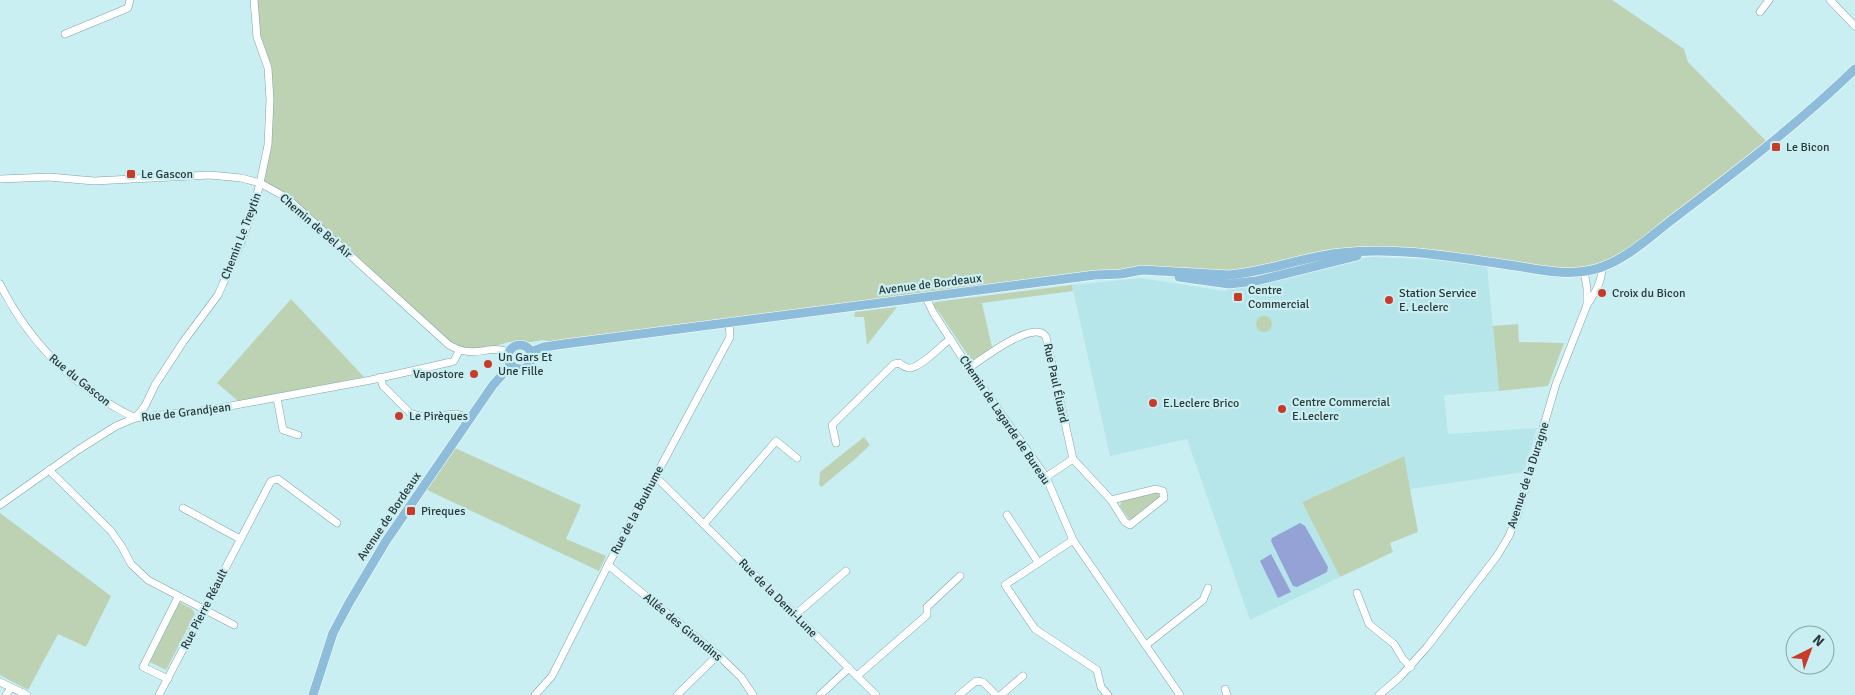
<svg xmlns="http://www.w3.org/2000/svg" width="1855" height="695" font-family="Signika,sans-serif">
<rect width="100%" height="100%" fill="#caeff3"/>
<!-- built -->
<path fill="#b6e5ea" d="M 1372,257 L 1448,260 L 1487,266 L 1499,391 L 1444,395 L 1448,434 L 1537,428 L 1524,472 L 1410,489 L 1403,456 L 1302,502 L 1340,577 L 1250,620 L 1187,439 L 1110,456 L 1072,285 L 1140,278 L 1225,291 L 1335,261 Z"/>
<!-- green -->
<g fill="#bdd2b2">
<path d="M 254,0 L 1612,0 L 1684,49 L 1688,62 L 1770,145 L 1609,264 L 1560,273 L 1419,252 L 1369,254 L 1229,284 L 1164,275 L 1121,274 L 564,344 L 543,340 L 531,342 L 509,342 L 475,352 L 459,351 L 287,198 L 260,183 L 268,145 L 268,68 L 257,37 Z"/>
<path d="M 1072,285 L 1073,291 L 982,303 L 992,347 L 974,360 L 971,360 L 937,309 L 932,308 L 935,302 Z"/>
<path d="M 291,299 L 364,377 L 238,401 L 217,383 Z"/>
<path d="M 897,307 L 867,345 L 864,317 L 854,317 L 855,312 Z"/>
<circle cx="1264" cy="324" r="8"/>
<path d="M 1518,324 L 1519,342 L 1564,343 L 1548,386 L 1499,391 L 1493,326 Z"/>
<path d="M 864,437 L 870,445 L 854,460 L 821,487 L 819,484 L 820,472 Z"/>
<path d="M 455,448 L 581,505 L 566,539 L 606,556 L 599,571 L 427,490 Z"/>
<path d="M 1404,456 L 1418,532 L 1390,543 L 1393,552 L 1340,577 L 1302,502 Z"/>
<path d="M 1156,492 L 1159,494 L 1159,497 L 1134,519 L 1129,519 L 1120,506 L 1122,500 Z"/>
<path d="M 0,513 L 111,596 L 86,647 L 58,634 L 28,690 L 0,675 Z"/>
<path d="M 179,602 L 192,609 L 195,614 L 166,670 L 150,662 Z"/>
</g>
<!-- water -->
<g fill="#95a2d5">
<path d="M 1300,523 L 1305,526 L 1328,567 L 1327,572 L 1297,587 L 1293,586 L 1271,541 L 1272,538 Z"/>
<path d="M 1271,554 L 1291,592 L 1278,598 L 1260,561 Z"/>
</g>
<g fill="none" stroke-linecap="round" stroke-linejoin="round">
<!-- minor casing -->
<g stroke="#7fa2a6" stroke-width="8">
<g id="minor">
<path d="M 1830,0 L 1855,26"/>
<path d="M 1760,12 L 1769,0"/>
<path d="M 65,34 L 128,8 L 130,0"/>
<path d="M 0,179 L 49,177 L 94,181 L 210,175 L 241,178 L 260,183 L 287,198 L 449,345 C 475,360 487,344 509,352"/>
<path d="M 0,284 C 30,344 75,388 135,418"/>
<path d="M 926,298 L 934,314 L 969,368 L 1046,477 L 1073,540 L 1180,695"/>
<path d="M 1587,305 C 1595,293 1602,282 1602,267"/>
<path d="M 969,368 C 982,359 1035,318 1046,337 L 1073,459 L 1046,477"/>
<path d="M 380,377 L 383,386 L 410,413 L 423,417 L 457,414 L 470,418"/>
<path d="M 277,398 L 283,430 L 298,435"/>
<path d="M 135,418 L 145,406 L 155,385 L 183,342 L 218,295 L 238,250 L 252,213 L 260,183 L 268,145 L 270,100 L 268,68 L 257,37 L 254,0"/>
<path d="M 836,443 L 832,425 L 894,364 L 899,363 C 902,365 905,368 910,368 C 921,367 941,346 950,339"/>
<path d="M 1073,459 L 1111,500 L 1125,522 L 1130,525 L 1164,498 L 1163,491 L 1156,489 L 1111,500"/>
<path d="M 49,470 L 111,531 L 122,547 L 131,564 L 148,580 L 234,625"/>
<path d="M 655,476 L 876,695"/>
<path d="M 0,505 L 78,450 L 116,426 L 135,418 L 214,409 L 371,380 L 451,362 L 454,361 L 459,351"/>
<path d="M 183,508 L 240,539"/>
<path d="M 1007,515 L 1038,562"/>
<path d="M 704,524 L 776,441 L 797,458"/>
<path d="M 1073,540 L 1005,585 L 1035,629 L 1097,670 L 1101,687 L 1108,695"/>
<path d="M 608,565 L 718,655 L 741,677 L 753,695"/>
<path d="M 1357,593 L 1369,624 L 1394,644 L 1403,659 L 1411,667"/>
<path d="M 795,615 L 846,571"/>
<path d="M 1146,645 L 1203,600 L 1208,588"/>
<path d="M 857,676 L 927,615 L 927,607 L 960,576"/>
<path d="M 168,679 L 143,667 L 178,597"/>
<path d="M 0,682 L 27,695"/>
<path d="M 1225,689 L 1227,695"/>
<path d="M 6,695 L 11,688"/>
<path d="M 159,695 L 271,481 L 278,479 L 337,523"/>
<path d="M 535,695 L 552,676 L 608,565 L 730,337 L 729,322"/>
<path d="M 677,695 L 718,655"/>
<path d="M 820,695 L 849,668"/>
<path d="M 959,695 L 976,681 L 983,682 L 996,695"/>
<path d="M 1001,695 L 1023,676"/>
<path d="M 1379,695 L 1400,677 L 1427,647 L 1497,556 L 1509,536 L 1518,513 L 1556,384 L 1587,305 L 1587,288 L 1584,271"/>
</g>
</g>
<!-- major casing -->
<g stroke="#fff" stroke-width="10">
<g id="major">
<path d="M 1179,277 L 1229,284 L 1256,281 L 1357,256"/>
<circle cx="520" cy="357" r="12"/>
<path d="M 530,352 L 544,347 L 564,344 L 1095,275 L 1121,274 L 1142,270 L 1229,275 C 1267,272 1302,257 1340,253 C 1399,246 1458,258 1516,266 C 1544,271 1575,277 1602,267 C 1630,257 1654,233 1677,216 C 1739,169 1799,123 1855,69"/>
<path d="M 313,695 L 333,633 L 349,603 L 386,541 L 493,385 L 511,365"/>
</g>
</g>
<!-- minor -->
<use href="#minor" stroke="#fff" stroke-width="7"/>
<!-- major -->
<use href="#major" stroke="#8dbdda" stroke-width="9"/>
</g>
<!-- markers -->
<g fill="#c83b28" stroke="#caeff3" stroke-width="2">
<rect x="1771" y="142" width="10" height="10" rx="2.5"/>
<rect x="126" y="169" width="10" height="10" rx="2.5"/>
<circle cx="1602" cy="293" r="5"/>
<rect x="1233" y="292" width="10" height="10" rx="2.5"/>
<circle cx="1389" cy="300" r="5"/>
<circle cx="488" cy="364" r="5"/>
<circle cx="474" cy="374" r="5"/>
<circle cx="1153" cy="403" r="5"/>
<circle cx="1282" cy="409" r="5"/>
<circle cx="399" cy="416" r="5"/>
<rect x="406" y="506" width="10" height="10" rx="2.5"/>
</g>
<g text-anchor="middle" stroke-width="4.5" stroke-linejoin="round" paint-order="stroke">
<!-- poi labels -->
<g font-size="12" fill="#2a393a" stroke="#caeff3" text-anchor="start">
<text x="1786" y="151">Le Bicon</text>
<text x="141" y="178">Le Gascon</text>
<text x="1248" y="294">Centre<tspan x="1248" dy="14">Commercial</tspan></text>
<text x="1399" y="297">Station Service<tspan x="1399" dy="14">E. Leclerc</tspan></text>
<text x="1612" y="297">Croix du Bicon</text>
<text x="498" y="361">Un Gars Et<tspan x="498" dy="14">Une Fille</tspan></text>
<text x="464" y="378" text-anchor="end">Vapostore</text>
<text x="1292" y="406">Centre Commercial<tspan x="1292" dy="14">E.Leclerc</tspan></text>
<text x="1163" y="407">E.Leclerc Brico</text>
<text x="409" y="420">Le Pirèques</text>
<text x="421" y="515">Pireques</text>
</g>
<!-- street labels -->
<g font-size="12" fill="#2a393a" stroke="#caeff3">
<text transform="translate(316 226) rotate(41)" y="4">Chemin de Bel Air</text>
<text transform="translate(241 236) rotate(-69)" y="4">Chemin Le Treytin</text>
<text transform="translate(930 284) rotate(-7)" y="4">Avenue de Bordeaux</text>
<text transform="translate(80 380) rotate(39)" y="4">Rue du Gascon</text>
<text transform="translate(1056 383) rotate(78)" y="4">Rue Paul Éluard</text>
<text transform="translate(186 412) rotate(-7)" y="4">Rue de Grandjean</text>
<text transform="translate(1005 420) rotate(56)" y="4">Chemin de Lagarde de Bureau</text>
<text transform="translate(1528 475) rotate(-72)" y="4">Avenue de la Duragne</text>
<text transform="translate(637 510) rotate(-62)" y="4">Rue de la Bouhume</text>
<text transform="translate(389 516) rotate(-56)" y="4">Avenue de Bordeaux</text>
<text transform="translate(778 598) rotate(45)" y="4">Rue de la Demi-Lune</text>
<text transform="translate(204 609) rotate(-63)" y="4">Rue Pierre Réault</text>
<text transform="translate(683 627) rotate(40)" y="4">Allée des Girondins</text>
</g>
</g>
<!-- north arrow -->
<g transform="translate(1810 650) rotate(42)"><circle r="24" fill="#caeff3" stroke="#8aa6a9"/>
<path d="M0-4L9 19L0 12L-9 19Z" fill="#c83b28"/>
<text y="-8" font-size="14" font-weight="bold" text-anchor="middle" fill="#2a393a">N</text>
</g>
</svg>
